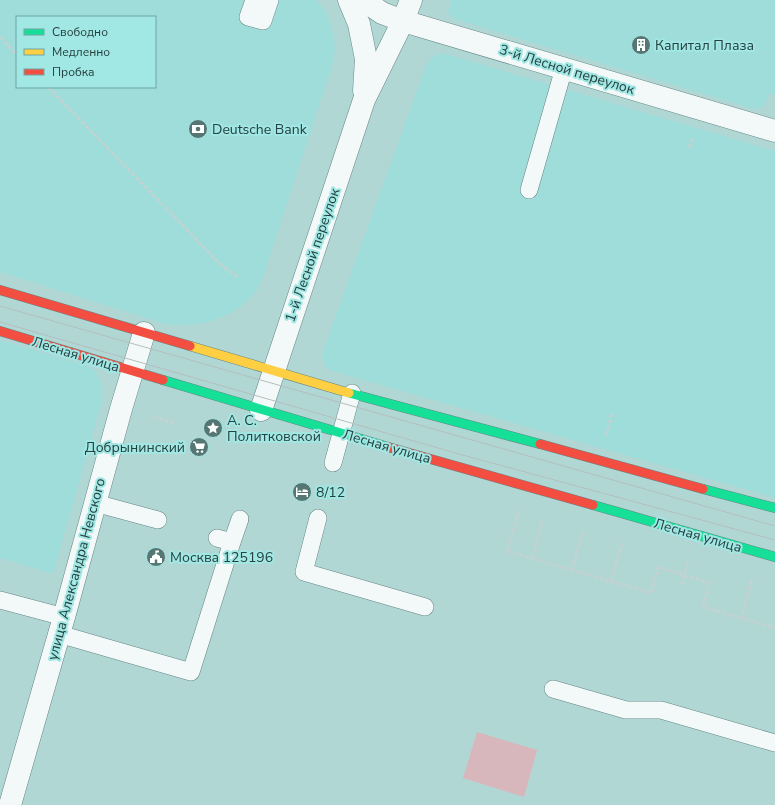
<svg xmlns="http://www.w3.org/2000/svg" width="775" height="805" font-family="'Nunito Sans',sans-serif">
<rect width="100%" height="100%" fill="#b1d7d5"/>
<!-- built -->
<g fill="#9fddda" fill-rule="evenodd">
<path d="M 0,0 L 316,0 L 323,8 L 329,19 L 334,38 L 335,50 L 333,63 L 262,280 L 255,293 L 240,307 L 231,313 L 212,321 L 192,325 L 171,325 L 162,323 L 0,272 ZM 17,17 L 155,17 L 155,87 L 17,87 Z"/>
<path d="M 451,0 L 775,0 L 775,95 L 769,93 L 765,105 L 761,108 L 754,109 L 454,19 L 449,14 L 448,11 Z"/>
<path d="M 438,54 L 446,54 L 775,151 L 775,498 L 332,371 L 326,367 L 322,357 L 323,351 L 427,63 L 433,57 Z"/>
<path d="M 0,340 L 88,366 L 95,371 L 99,378 L 102,386 L 101,404 L 53,574 L 0,558 Z"/>
</g>
<!-- green -->
<path fill="#d7b7bc" d="M 477,732 L 537,750 L 524,797 L 463,778 Z"/>
<g fill="none" stroke-linecap="round" stroke-linejoin="round">
<!-- lane casing -->
<g stroke="#658684" stroke-width="18">
<g id="lane">
<path d="M 254,0 L 248,17 L 263,21 L 270,0"/>
<path d="M 529,190 L 564,68"/>
<path d="M 333,463 L 352,393"/>
<path d="M 95,503 L 158,520"/>
<path d="M 318,518 L 304,572 L 425,607"/>
<path d="M 232,542 L 240,519"/>
<path d="M 0,600 L 64,617"/>
<path d="M 59,634 L 191,672 L 232,542 L 217,538"/>
<path d="M 553,689 L 626,710 L 661,710 L 775,743"/>
</g>
</g>
<!-- street casing -->
<g stroke="#658684" stroke-width="23">
<g id="street">
<path d="M 349,0 L 359,24 L 366,59 L 364,91"/>
<path d="M 363,0 L 382,13 L 403,21 L 775,131"/>
<path d="M 261,410 L 364,100 L 403,21 L 411,0"/>
<path d="M 10,805 L 64,617 L 121,409 L 144,333"/>
</g>
</g>
<!-- fast casing -->
<g stroke="#658684" stroke-width="10">
<g id="fast">
<path d="M 163,380 L 388,447"/>
<path d="M 349,393 L 540,444"/>
<path d="M 703,489 L 775,508"/>
<path d="M 593,505 L 775,557"/>
</g>
</g>
<!-- slow casing -->
<g stroke="#658684" stroke-width="10">
<path id="slow" d="M 190,346 L 349,393"/>
</g>
<!-- jam casing -->
<g stroke="#658684" stroke-width="10">
<g id="jam">
<path d="M 0,290 L 190,346"/>
<path d="M 0,331 L 163,380"/>
<path d="M 540,444 L 703,489"/>
<path d="M 388,447 L 593,505"/>
</g>
</g>
<!-- path -->
<g stroke="#c6d1d1" stroke-width="2.5" stroke-dasharray="4 2" stroke-linecap="butt">
<path d="M 0,37 L 17,55"/>
<path d="M 48,87 L 198,241 C 210,254 223,269 239,277"/>
<path d="M 689,148 L 693,137"/>
<path d="M 153,417 L 175,423"/>
<path d="M 606,435 L 612,414"/>
<path d="M 519,511 L 507,551 L 651,593 L 658,567 L 710,583 L 703,607 L 775,628"/>
<path d="M 532,558 L 543,518"/>
<path d="M 572,570 L 583,530"/>
<path d="M 611,581 L 623,541"/>
<path d="M 682,584 L 688,559"/>
<path d="M 741,619 L 752,579"/>
</g>
<!-- lane -->
<use href="#lane" stroke="#f3f9f9" stroke-width="17"/>
<!-- street -->
<use href="#street" stroke="#f3f9f9" stroke-width="22"/>
<!-- fast -->
<use href="#fast" stroke="#16e098" stroke-width="9"/>
<!-- slow -->
<use href="#slow" stroke="#ffcf43" stroke-width="9"/>
<!-- jam -->
<use href="#jam" stroke="#f24e42" stroke-width="9"/>
<!-- tram -->
<g stroke="#b5bebe" stroke-width="1">
<path d="M 0,306 L 775,526"/>
<path d="M 0,322 L 459,454 L 775,540"/>
</g>
</g>
<!-- icons -->
<defs>
<g id="building-disc" transform="scale(1)"><circle r="9.5" fill="#567674" stroke="#a1e7e3"/><path d="M-4-6H4V6H1V3H-1V6H-4ZM-2.5-4.3h1.7v1.8h-1.7ZM.8-4.3h1.7v1.8H.8ZM-2.5-1h1.7V.8h-1.7ZM.8-1h1.7V.8H.8Z" fill="#fff"/></g>
<g id="bank-disc" transform="scale(1)"><circle r="9.5" fill="#567674" stroke="#a1e7e3"/><path d="M-6-4H6V4H-6ZM0-2.3a2.3 2.3 0 1 0 0 4.6a2.3 2.3 0 1 0 0-4.6Z" fill="#fff"/></g>
<g id="sight-disc" transform="scale(1)"><circle r="9.5" fill="#567674" stroke="#a1e7e3"/><path d="M0-6L1.8-2.2L6-1.7L2.9 1.2L3.7 5.4L0 3.3L-3.7 5.4L-2.9 1.2L-6-1.7L-1.8-2.2Z" fill="#fff"/></g>
<g id="supermarket-disc" transform="scale(1)"><circle r="9.5" fill="#567674" stroke="#a1e7e3"/><path d="M-6-5.5h2.5l.6 2H6L4.5 2H-2.5L-4.4-4H-6ZM-1.5 3.2a1.3 1.3 0 1 0 .1 0ZM3 3.2a1.3 1.3 0 1 0 .1 0Z" fill="#fff"/></g>
<g id="hotel-disc" transform="scale(1)"><circle r="9.5" fill="#567674" stroke="#a1e7e3"/><path d="M-6-4.5h1.5V1H6V5H4.5V3h-9V5H-6ZM-4 0a1.8 1.8 0 1 1 3.6 0ZM.5 0V-2.5h3Q6-2.5 6 0Z" fill="#fff"/></g>
<g id="civic-disc" transform="scale(1)"><circle r="9.5" fill="#567674" stroke="#a1e7e3"/><path d="M-.6-6.5H3V-4.5H.6V-3L4-1V1h2V6H-6V1h2V-1L-.6-3ZM-1.2 2.5V6h2.4V2.5Z" fill="#fff"/></g>
</defs>
<g fill-rule="evenodd">
<use href="#building-disc" x="641" y="45"/>
<use href="#bank-disc" x="198" y="129"/>
<use href="#sight-disc" x="213" y="428"/>
<use href="#supermarket-disc" x="199" y="447"/>
<use href="#hotel-disc" x="302" y="492"/>
<use href="#civic-disc" x="156" y="557"/>
</g>
<g text-anchor="middle" stroke-width="4" stroke-linejoin="round" paint-order="stroke">
<!-- poi labels -->
<g font-size="14" fill="#254140" stroke="#a1e7e3" text-anchor="start">
<text x="655" y="50">Капитал Плаза</text>
<text x="212" y="134">Deutsche Bank</text>
<text x="227" y="425">А. С.<tspan x="227" dy="16">Политковской</tspan></text>
<text x="185" y="452" text-anchor="end">Добрынинский</text>
<text x="316" y="497">8/12</text>
<text x="170" y="562">Москва 125196</text>
</g>
<!-- street labels -->
<g font-size="14" fill="#254140" stroke="#a1e7e3">
<text transform="translate(567 69) rotate(17)" y="5">3-й Лесной переулок</text>
<text transform="translate(312 255) rotate(-71)" y="5">1-й Лесной переулок</text>
<text transform="translate(76 354) rotate(17)" y="5">Лесная улица</text>
<text transform="translate(387 446) rotate(16)" y="5">Лесная улица</text>
<text transform="translate(698 535) rotate(16)" y="5">Лесная улица</text>
<text transform="translate(76 569) rotate(-75)" y="5">улица Александра Невского</text>
</g>
</g>
<!-- legend -->
<rect x="16" y="16" width="140" height="72" fill="#a1e7e3" stroke="#6fa5a2"/>
<rect x="24" y="29" width="20" height="6" fill="#16e098" stroke="#6fa5a2"/>
<text x="52" y="36" font-size="12" fill="#254140">Свободно</text>
<rect x="24" y="49" width="20" height="6" fill="#ffcf43" stroke="#6fa5a2"/>
<text x="52" y="56" font-size="12" fill="#254140">Медленно</text>
<rect x="24" y="69" width="20" height="6" fill="#f24e42" stroke="#6fa5a2"/>
<text x="52" y="76" font-size="12" fill="#254140">Пробка</text>
</svg>
